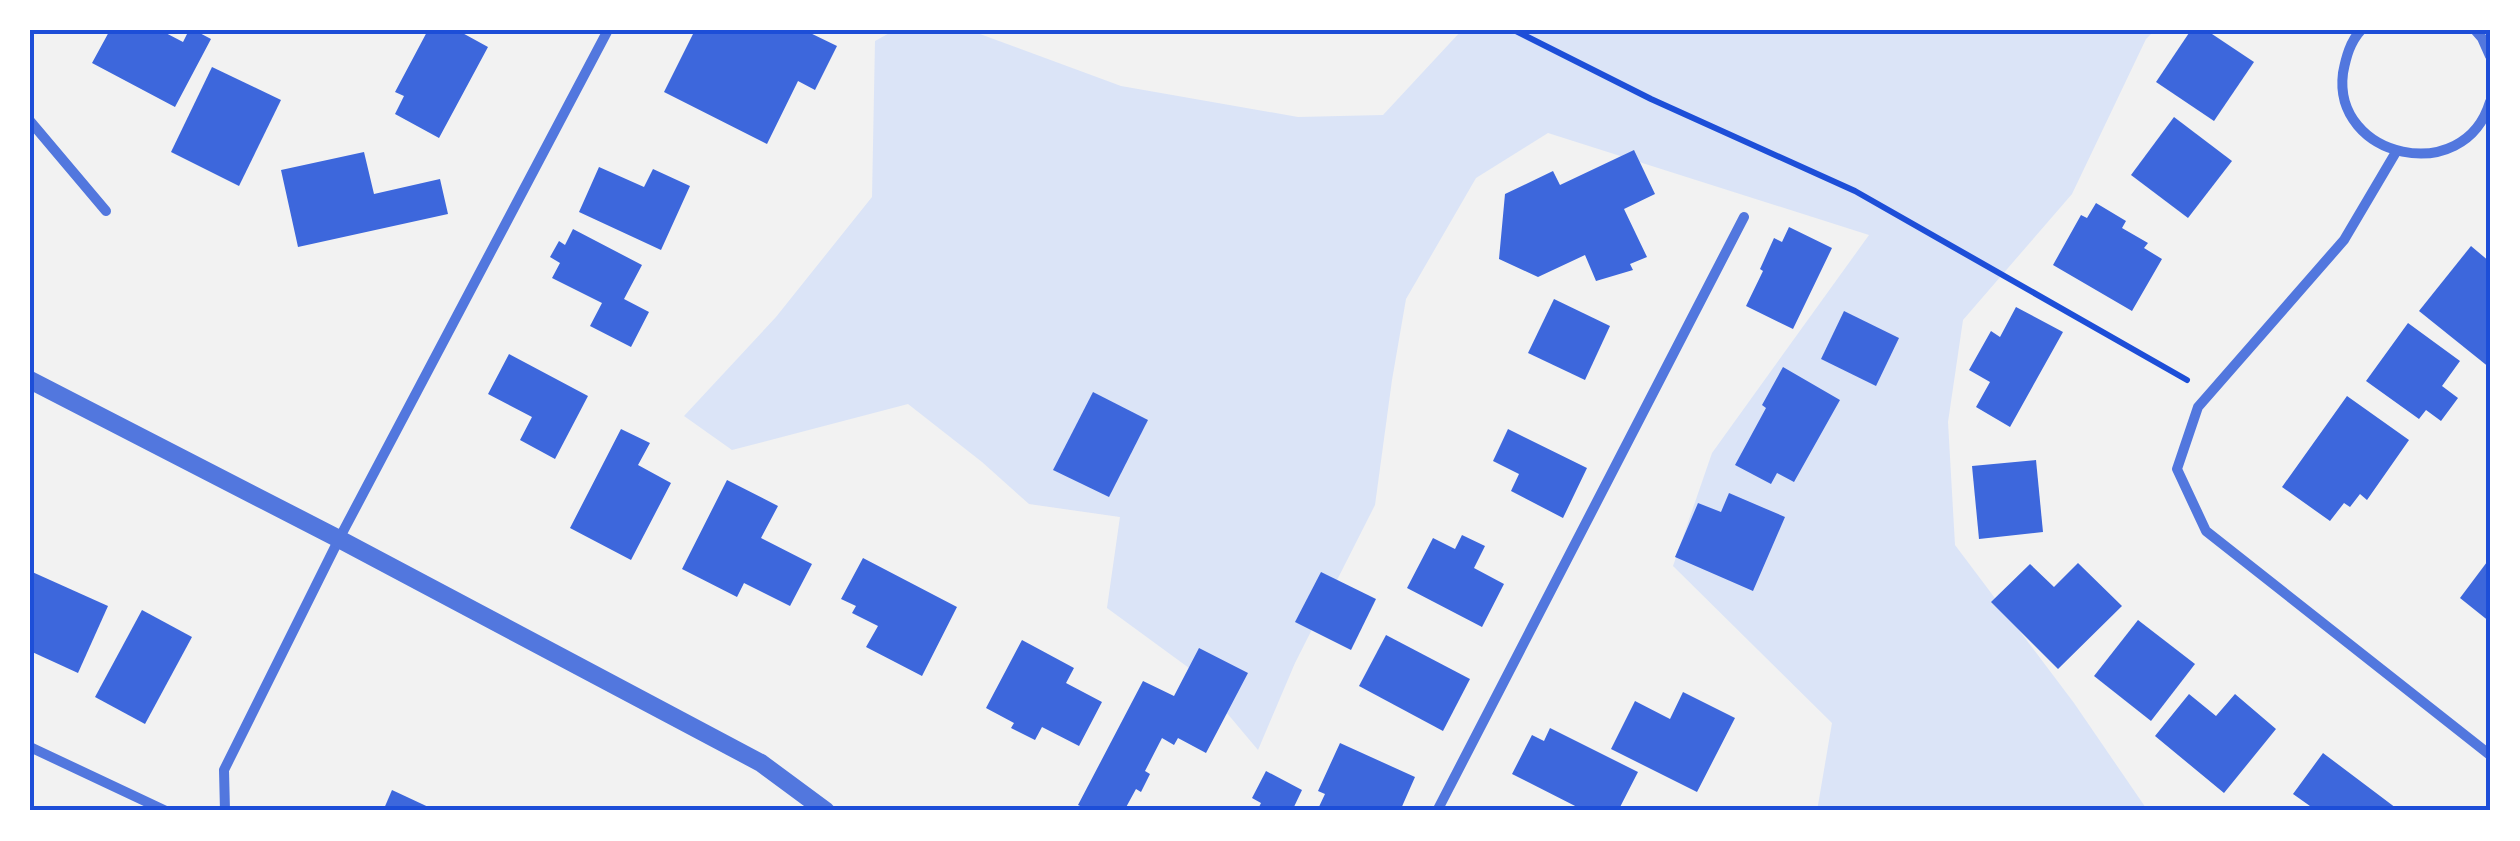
<svg xmlns="http://www.w3.org/2000/svg" width="2520" height="841" font-family="Mulish,sans-serif">
<rect width="100%" height="100%" fill="#f2f2f2"/>
<!-- green -->
<path fill="#dbe4f7" d="M 895,30 L 969,30 L 1121,86 L 1298,117 L 1383,115 L 1462,30 L 2155,30 L 2146,39 L 2072,194 L 1963,320 L 1948,422 L 1955,545 L 2074,703 L 2148,811 L 1817,811 L 1832,723 L 1673,566 L 1712,453 L 1869,235 L 1548,133 L 1476,178 L 1406,299 L 1392,380 L 1375,505 L 1295,663 L 1258,750 L 1189,668 L 1107,608 L 1120,517 L 1029,504 L 982,462 L 908,404 L 732,450 L 684,416 L 776,317 L 872,197 L 875,41 Z"/>
<!-- building -->
<g fill="#3d67dc">
<path d="M 110,30 L 160,30 L 183,42 L 189,30 L 194,30 L 211,39 L 175,107 L 92,63 Z"/>
<path d="M 428,30 L 457,30 L 488,47 L 439,138 L 395,114 L 404,96 L 395,92 Z"/>
<path d="M 695,30 L 804,30 L 837,46 L 815,90 L 798,81 L 767,144 L 664,92 Z"/>
<path d="M 2191,30 L 2206,30 L 2254,62 L 2214,121 L 2156,82 Z"/>
<path d="M 212,67 L 281,100 L 239,186 L 171,152 Z"/>
<path d="M 2174,117 L 2232,161 L 2188,218 L 2131,175 Z"/>
<path d="M 1634,150 L 1655,194 L 1624,209 L 1647,257 L 1630,264 L 1633,270 L 1596,281 L 1585,255 L 1538,277 L 1499,259 L 1505,194 L 1553,171 L 1560,185 Z"/>
<path d="M 364,152 L 374,194 L 440,179 L 448,214 L 298,247 L 281,170 Z"/>
<path d="M 599,167 L 644,187 L 653,169 L 690,186 L 661,250 L 579,212 Z"/>
<path d="M 2096,203 L 2126,221 L 2122,228 L 2148,243 L 2144,248 L 2162,259 L 2132,311 L 2053,265 L 2081,215 L 2087,218 Z"/>
<path d="M 1789,227 L 1832,248 L 1793,329 L 1746,306 L 1763,271 L 1760,269 L 1774,238 L 1782,242 Z"/>
<path d="M 573,229 L 642,265 L 624,299 L 649,312 L 631,347 L 590,326 L 602,303 L 552,278 L 560,263 L 550,257 L 559,241 L 565,245 Z"/>
<path d="M 2471,246 L 2490,262 L 2490,368 L 2419,311 Z"/>
<path d="M 1554,299 L 1610,326 L 1585,380 L 1528,353 Z"/>
<path d="M 2016,307 L 2063,332 L 2010,427 L 1976,407 L 1990,382 L 1969,370 L 1991,331 L 2000,337 Z"/>
<path d="M 1844,311 L 1899,338 L 1876,386 L 1821,359 Z"/>
<path d="M 2408,323 L 2460,361 L 2442,386 L 2458,398 L 2441,421 L 2426,410 L 2419,419 L 2366,381 Z"/>
<path d="M 509,354 L 588,396 L 555,459 L 520,440 L 532,417 L 488,394 Z"/>
<path d="M 1783,367 L 1840,400 L 1794,482 L 1777,473 L 1771,484 L 1735,465 L 1766,408 L 1762,405 Z"/>
<path d="M 1093,392 L 1148,420 L 1109,497 L 1053,470 Z"/>
<path d="M 2347,396 L 2409,440 L 2367,500 L 2360,494 L 2350,507 L 2344,503 L 2330,521 L 2282,487 Z"/>
<path d="M 621,429 L 650,443 L 638,465 L 671,483 L 631,560 L 570,528 Z"/>
<path d="M 1508,429 L 1587,468 L 1563,518 L 1511,491 L 1519,474 L 1493,461 Z"/>
<path d="M 2036,460 L 2043,532 L 1979,539 L 1972,466 Z"/>
<path d="M 727,480 L 778,506 L 761,538 L 812,564 L 790,606 L 744,583 L 737,597 L 682,569 Z"/>
<path d="M 1729,493 L 1785,517 L 1753,591 L 1675,557 L 1698,503 L 1721,512 Z"/>
<path d="M 1462,535 L 1485,546 L 1474,568 L 1504,584 L 1482,627 L 1407,588 L 1433,538 L 1455,549 Z"/>
<path d="M 863,558 L 957,607 L 922,676 L 866,647 L 878,626 L 852,613 L 856,606 L 841,599 Z"/>
<path d="M 2490,558 L 2490,622 L 2460,598 Z"/>
<path d="M 2078,563 L 2122,606 L 2058,669 L 1991,602 L 2030,564 L 2054,587 Z"/>
<path d="M 30,571 L 108,606 L 78,673 L 30,651 Z"/>
<path d="M 1321,572 L 1376,599 L 1351,650 L 1295,622 Z"/>
<path d="M 142,610 L 192,637 L 145,724 L 95,697 Z"/>
<path d="M 2138,620 L 2195,664 L 2151,721 L 2094,676 Z"/>
<path d="M 1386,635 L 1470,679 L 1443,731 L 1359,686 Z"/>
<path d="M 1022,640 L 1074,668 L 1066,683 L 1102,702 L 1079,746 L 1042,727 L 1035,740 L 1011,728 L 1014,723 L 986,708 Z"/>
<path d="M 1199,648 L 1248,673 L 1206,753 L 1178,738 L 1174,745 L 1162,738 L 1145,771 L 1150,774 L 1141,792 L 1136,789 L 1124,811 L 1091,811 L 1078,805 L 1143,681 L 1174,696 Z"/>
<path d="M 1683,692 L 1735,718 L 1697,792 L 1611,749 L 1635,701 L 1670,719 Z"/>
<path d="M 2189,694 L 2216,716 L 2235,694 L 2276,729 L 2224,793 L 2155,736 Z"/>
<path d="M 1550,728 L 1638,772 L 1618,811 L 1585,811 L 1512,774 L 1532,735 L 1544,741 Z"/>
<path d="M 1340,743 L 1415,777 L 1400,811 L 1317,811 L 1325,794 L 1318,791 Z"/>
<path d="M 2323,753 L 2400,811 L 2307,811 L 2310,806 L 2293,794 Z"/>
<path d="M 1266,771 L 1302,790 L 1292,811 L 1257,811 L 1261,803 L 1252,798 Z"/>
<path d="M 392,790 L 437,811 L 383,811 Z"/>
</g>
<g fill="none" stroke-linecap="round" stroke-linejoin="round">
<!-- path -->
<path stroke="#1d4ed8" stroke-width="6" d="M 1514,30 L 1651,99 L 1855,191 L 2187,380"/>
<!-- minor -->
<g stroke="#5277de" stroke-width="10">
<path d="M 2361,30 C 2350,42 2346,57 2343,73 C 2332,158 2464,188 2490,102"/>
<path d="M 2475,30 L 2482,38 L 2490,56"/>
<path d="M 30,121 L 106,211"/>
<path d="M 2396,152 L 2344,240 L 2198,407 L 2177,469 L 2206,531 L 2490,755"/>
<path d="M 30,747 L 166,811"/>
<path d="M 225,811 L 224,770 L 339,539 L 608,30"/>
<path d="M 1437,811 L 1744,217"/>
</g>
<!-- tertiary -->
<path stroke="#5277de" stroke-width="18" d="M 30,380 L 339,539 L 761,763 L 826,811"/>
</g>
<!-- border -->
<rect width="2520" height="841" fill="none" stroke="#ffffff" stroke-width="65"/>
<rect x="32" y="32" width="2456" height="776" fill="none" stroke="#1d4ed8" stroke-width="4"/>
</svg>
